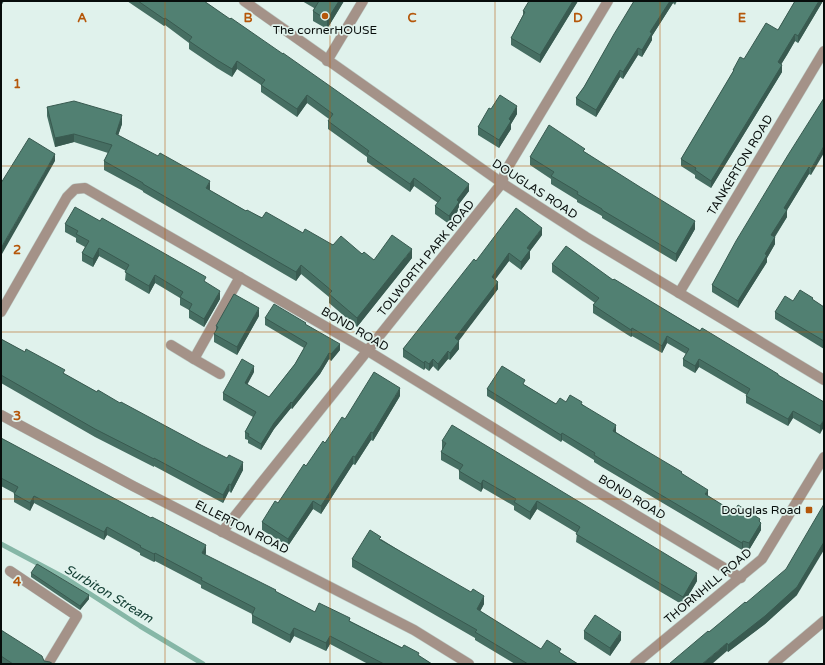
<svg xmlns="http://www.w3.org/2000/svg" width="825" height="665" font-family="'Varela Round',sans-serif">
<rect width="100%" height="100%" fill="#e0f2ec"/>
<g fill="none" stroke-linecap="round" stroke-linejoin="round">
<!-- stream -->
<path stroke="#86b7a7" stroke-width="5" d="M 1,544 L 67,579 L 140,626 L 203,664"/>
<!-- minor casing -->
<g stroke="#bdcdc8" stroke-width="11">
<g id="minor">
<path d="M 244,1 L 502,183 L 586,237 L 824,380"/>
<path d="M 327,61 L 363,1"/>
<path d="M 679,293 L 824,51"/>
<path d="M 1,312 L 67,197 L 75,189 L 85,188 L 368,351 L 591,488 L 741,578"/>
<path d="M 171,345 L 194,359"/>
<path d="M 220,374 L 194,359 L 240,277"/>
<path d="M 1,415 L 133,486 L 414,630 L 469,664"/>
<path d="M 222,532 L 502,183 L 505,172 L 608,1"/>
<path d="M 10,571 L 77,616 L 48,664"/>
<path d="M 635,664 L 762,559 L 824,457"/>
<path d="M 773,664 L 824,621"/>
</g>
</g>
<!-- minor -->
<use href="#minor" stroke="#a49288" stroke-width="10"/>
</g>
<!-- wall -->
<g fill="#466e62">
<path d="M 127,1 L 204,1 L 469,191 L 459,204 L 459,209 L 449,224 L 435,214 L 435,206 L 438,203 L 414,186 L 410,192 L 367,162 L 367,157 L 328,129 L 328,121 L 329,119 L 307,103 L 297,117 L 261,92 L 261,85 L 237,69 L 232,77 L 217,68 L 189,49 L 189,43 L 165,25 L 164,26 Z"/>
<path d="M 302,1 L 344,1 L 327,29 L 313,21 L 313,11 L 314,8 Z"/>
<path d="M 578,1 L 540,63 L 511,45 L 511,38 L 523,15 L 523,11 Z"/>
<path d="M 634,1 L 677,1 L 675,5 L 673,3 L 652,36 L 652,40 L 642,57 L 638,55 L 623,79 L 620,77 L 596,117 L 576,105 L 576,98 L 584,87 Z"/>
<path d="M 795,1 L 823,1 L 798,43 L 795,41 L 787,55 L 781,64 L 782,72 L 711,188 L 695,178 L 695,175 L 681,166 L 681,159 L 733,72 L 733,70 L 778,30 Z"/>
<path d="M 824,98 L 811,175 L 809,174 L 787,210 L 787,217 L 775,237 L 775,244 L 767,258 L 767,262 L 738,308 L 712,292 L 712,285 Z"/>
<path d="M 47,107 L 122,124 L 118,135 L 210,190 L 209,190 L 246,211 L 333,245 L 362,254 L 374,260 L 412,258 L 357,327 L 329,303 L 329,297 L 301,274 L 296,281 L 143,192 L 143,191 L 104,170 L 104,161 L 108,153 L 74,142 L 55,147 L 47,116 Z"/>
<path d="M 491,109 L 517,114 L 511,124 L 511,129 L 499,148 L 478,135 L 478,127 Z"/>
<path d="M 585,152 L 695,229 L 676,262 L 602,218 L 602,216 L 577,202 L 577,200 L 551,184 L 551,179 L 530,165 L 530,157 Z"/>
<path d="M 65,224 L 206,283 L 220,299 L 204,327 L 189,318 L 189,310 L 180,305 L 180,298 L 155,283 L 149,294 L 125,280 L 126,271 L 99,256 L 93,267 L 82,261 L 82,253 L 85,247 L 76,242 L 76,238 L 65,232 Z"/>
<path d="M 542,235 L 530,251 L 530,258 L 521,270 L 509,261 L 495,279 L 498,289 L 458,341 L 459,349 L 450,360 L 448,359 L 438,371 L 433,366 L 429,371 L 425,368 L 424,370 L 403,357 L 403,349 L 476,261 Z"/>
<path d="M 552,264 L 613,280 L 824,402 L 820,434 L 793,418 L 788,426 L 746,403 L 746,396 L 747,395 L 699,367 L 695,373 L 683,366 L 683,359 L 686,354 L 667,343 L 662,353 L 632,336 L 631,337 L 593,313 L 593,305 L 595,303 L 552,272 Z"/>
<path d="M 813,300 L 824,307 L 824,349 L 775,319 L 775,312 L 793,301 Z"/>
<path d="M 259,316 L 237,355 L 214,342 L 214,334 L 216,331 L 216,326 Z"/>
<path d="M 265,318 L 306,325 L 340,350 L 331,361 L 329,359 L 320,374 L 292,409 L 291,408 L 274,429 L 261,450 L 248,443 L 248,440 L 245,439 L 245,432 L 253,417 L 223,400 L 223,393 L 254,372 L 247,384 L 269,397 L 295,364 L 304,348 L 265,325 Z"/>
<path d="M 1,339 L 97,392 L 243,470 L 231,493 L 229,491 L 223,503 L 154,466 L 154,467 L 95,437 L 1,383 Z"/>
<path d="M 525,385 L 556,404 L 566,402 L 582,404 L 616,432 L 682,474 L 708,496 L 734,512 L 760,522 L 761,530 L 749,550 L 743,548 L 742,550 L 602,467 L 594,462 L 594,460 L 562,440 L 561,442 L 487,396 L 487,389 Z"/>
<path d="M 400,396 L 373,441 L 371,440 L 355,465 L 353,464 L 321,514 L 313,509 L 288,546 L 262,530 L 262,522 L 278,503 L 306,466 L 325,443 L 345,419 Z"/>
<path d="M 1,438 L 206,553 L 205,555 L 315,612 L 350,621 L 419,656 L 432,664 L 368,664 L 330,644 L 326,651 L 294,636 L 290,643 L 252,623 L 252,614 L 201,588 L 201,585 L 155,561 L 154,562 L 140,555 L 140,553 L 107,535 L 104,540 L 34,503 L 30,511 L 14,502 L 14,493 L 1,486 Z"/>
<path d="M 442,441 L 697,581 L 683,605 L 576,542 L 577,533 L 537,509 L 530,520 L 514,510 L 514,506 L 483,488 L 481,492 L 459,479 L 459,470 L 441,460 L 441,452 L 443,449 L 442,449 Z"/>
<path d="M 381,539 L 484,604 L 480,611 L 541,649 L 561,653 L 578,664 L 515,664 L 475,640 L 475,638 L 352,567 L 352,559 Z"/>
<path d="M 31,573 L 89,599 L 80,610 L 31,577 Z"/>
<path d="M 797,595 L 765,624 L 728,652 L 709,632 L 746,603 Z"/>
<path d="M 1,630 L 44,661 L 53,664 L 1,664 Z"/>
<path d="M 584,631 L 621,640 L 610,656 L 584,639 Z"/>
</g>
<!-- shaded-wall -->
<g fill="#395a50">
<path d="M 1,1 L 4,1 L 1,6 Z"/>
<path d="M 339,1 L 344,1 L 327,29 L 327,20 Z"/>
<path d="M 573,1 L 578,1 L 540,63 L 540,55 Z"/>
<path d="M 670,1 L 673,1 L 673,3 L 652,36 L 652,40 L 642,57 L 642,50 L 650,32 Z"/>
<path d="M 819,1 L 823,1 L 798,43 L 798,36 Z"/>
<path d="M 165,18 L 165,25 L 164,26 L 164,19 Z"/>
<path d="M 795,34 L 795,41 L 778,70 L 778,62 Z"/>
<path d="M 638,48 L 638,55 L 623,79 L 623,72 Z"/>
<path d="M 237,61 L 237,69 L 232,77 L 232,69 Z"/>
<path d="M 782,65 L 782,72 L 711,188 L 711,181 Z"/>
<path d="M 620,70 L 620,77 L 596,117 L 596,110 Z"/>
<path d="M 307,95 L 307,103 L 297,117 L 297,109 Z"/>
<path d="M 517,106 L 517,114 L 511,124 L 511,129 L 499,148 L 499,140 L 509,119 Z"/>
<path d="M 122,115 L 122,124 L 116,142 L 116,134 Z"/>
<path d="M 74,134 L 74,142 L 55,147 L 55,138 Z"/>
<path d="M 824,146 L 824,153 L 811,175 L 811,169 Z"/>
<path d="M 55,154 L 55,161 L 2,254 L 1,258 L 1,248 Z"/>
<path d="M 809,167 L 809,174 L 784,215 L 784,208 Z"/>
<path d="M 414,178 L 414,186 L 410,192 L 410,184 Z"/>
<path d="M 210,181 L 210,190 L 206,197 L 206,188 Z"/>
<path d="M 469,184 L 469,191 L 459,204 L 459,209 L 449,224 L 449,216 L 457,200 Z"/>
<path d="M 787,210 L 787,217 L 771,242 L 771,235 Z"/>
<path d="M 695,221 L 695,229 L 676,262 L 676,254 Z"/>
<path d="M 542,228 L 542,235 L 530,251 L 530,258 L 521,270 L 521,262 L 527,248 Z"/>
<path d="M 775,237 L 775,244 L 767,258 L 767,262 L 738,308 L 738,301 Z"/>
<path d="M 99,248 L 99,256 L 93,267 L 93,259 Z"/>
<path d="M 412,249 L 412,258 L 357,327 L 357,318 Z"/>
<path d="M 509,253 L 509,261 L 492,284 L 492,277 Z"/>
<path d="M 301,265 L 301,274 L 296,281 L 296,272 Z"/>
<path d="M 155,275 L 155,283 L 149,294 L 149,286 Z"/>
<path d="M 498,282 L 498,289 L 455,346 L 455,338 Z"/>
<path d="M 220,291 L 220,299 L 204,327 L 204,319 Z"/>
<path d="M 259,308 L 259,316 L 237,355 L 237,347 Z"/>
<path d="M 632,328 L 632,336 L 631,337 L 631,330 Z"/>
<path d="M 667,336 L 667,343 L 662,353 L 662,346 Z"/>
<path d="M 459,341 L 459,349 L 450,360 L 450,353 Z"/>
<path d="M 340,344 L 340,350 L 331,361 L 331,354 Z"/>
<path d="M 448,351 L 448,359 L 438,371 L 438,364 Z"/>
<path d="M 329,353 L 329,359 L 320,374 L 292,409 L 292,403 Z"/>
<path d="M 433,359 L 433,366 L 429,371 L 429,364 Z"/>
<path d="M 699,359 L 699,367 L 695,373 L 695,366 Z"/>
<path d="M 425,361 L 425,368 L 424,370 L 424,363 Z"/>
<path d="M 254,366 L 254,372 L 245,389 L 245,383 Z"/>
<path d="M 400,388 L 400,396 L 373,441 L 373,433 Z"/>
<path d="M 291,402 L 291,408 L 274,429 L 261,450 L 261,444 L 274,423 Z"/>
<path d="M 793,411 L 793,418 L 788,426 L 788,419 Z"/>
<path d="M 824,420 L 824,427 L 820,434 L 820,426 Z"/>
<path d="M 616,425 L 616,432 L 613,437 L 613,431 Z"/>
<path d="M 371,432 L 371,440 L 355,465 L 355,457 Z"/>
<path d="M 562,433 L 562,440 L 561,442 L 561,435 Z"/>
<path d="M 353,456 L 353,464 L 321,514 L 321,506 Z"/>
<path d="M 243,462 L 243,470 L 231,493 L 231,485 Z"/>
<path d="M 483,480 L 483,488 L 481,492 L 481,484 Z"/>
<path d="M 229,484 L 229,491 L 223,503 L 223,495 Z"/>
<path d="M 708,490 L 708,496 L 705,494 Z"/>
<path d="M 34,496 L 34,503 L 30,511 L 30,503 Z"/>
<path d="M 313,501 L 313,509 L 288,546 L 288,539 Z"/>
<path d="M 537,501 L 537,509 L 530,520 L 530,512 Z"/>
<path d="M 760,519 L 760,524 L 761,523 L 761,530 L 749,550 L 749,543 Z"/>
<path d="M 107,527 L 107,535 L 104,540 L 104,532 Z"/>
<path d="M 743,541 L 743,548 L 742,550 L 742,543 Z"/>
<path d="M 824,542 L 824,550 L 797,595 L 765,624 L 728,652 L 728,645 Z"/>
<path d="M 206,545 L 206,553 L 202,561 L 202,553 Z"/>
<path d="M 155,553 L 155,561 L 154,562 L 154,554 Z"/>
<path d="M 697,573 L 697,581 L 683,605 L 683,597 Z"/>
<path d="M 89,595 L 89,599 L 80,610 L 80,606 Z"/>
<path d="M 484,596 L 484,604 L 477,617 L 477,609 Z"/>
<path d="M 294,628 L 294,636 L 290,643 L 290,635 Z"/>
<path d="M 621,632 L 621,640 L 610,656 L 610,648 Z"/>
<path d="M 330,636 L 330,644 L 326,651 L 326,643 Z"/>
<path d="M 727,643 L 727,651 L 712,664 L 702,664 Z"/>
</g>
<!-- building -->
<g fill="#518072" stroke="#395a50">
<path d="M 138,1 L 204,1 L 230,19 L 231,18 L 283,54 L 283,53 L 469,184 L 457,200 L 459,202 L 449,216 L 435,206 L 441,198 L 414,178 L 410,184 L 367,154 L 369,151 L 328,121 L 333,114 L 307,95 L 297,109 L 261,85 L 265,80 L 237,61 L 232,69 L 217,60 L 189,41 L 192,37 L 165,18 L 164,19 Z"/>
<path d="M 318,1 L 339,1 L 327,20 L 313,11 L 319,1 Z"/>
<path d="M 529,1 L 573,1 L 540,55 L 511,38 L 525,12 L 523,11 Z"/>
<path d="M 634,1 L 670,1 L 650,32 L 652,33 L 642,50 L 638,48 L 623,72 L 620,70 L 596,110 L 576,98 L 584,87 L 614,34 Z"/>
<path d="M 795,1 L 819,1 L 798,36 L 795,34 L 787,47 L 778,62 L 782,65 L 711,181 L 695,170 L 696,168 L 681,159 L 734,70 L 733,70 L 740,57 L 744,59 L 766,23 L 778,30 Z"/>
<path d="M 500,95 L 517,106 L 509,119 L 511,121 L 499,140 L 478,127 L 489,108 L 491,109 Z"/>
<path d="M 824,98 L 824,146 L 811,169 L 809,167 L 784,208 L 787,210 L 771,235 L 775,237 L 765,254 L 767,255 L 738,301 L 712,285 L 736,241 L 788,155 Z"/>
<path d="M 74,101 L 122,115 L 116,134 L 158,156 L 160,153 L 210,181 L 206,188 L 246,211 L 247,210 L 262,218 L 266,212 L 303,233 L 305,229 L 333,245 L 341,236 L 362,254 L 364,252 L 374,260 L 392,235 L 412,249 L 357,318 L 329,294 L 332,291 L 301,265 L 296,272 L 143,184 L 143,183 L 104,161 L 112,145 L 74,134 L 55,138 L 47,107 Z"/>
<path d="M 549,125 L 585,149 L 583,151 L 640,187 L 695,221 L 676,254 L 602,210 L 602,209 L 577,194 L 578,192 L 551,176 L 554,172 L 530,157 Z"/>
<path d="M 29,138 L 55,154 L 1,248 L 1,183 Z"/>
<path d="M 75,207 L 100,221 L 102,218 L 206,277 L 204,281 L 220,291 L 204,319 L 189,310 L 192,304 L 180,297 L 183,292 L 155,275 L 149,286 L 125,272 L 129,265 L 99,248 L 93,259 L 82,253 L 89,241 L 76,234 L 78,231 L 65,224 Z"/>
<path d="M 516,208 L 542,228 L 527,248 L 530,250 L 521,262 L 509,253 L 492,277 L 498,282 L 455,338 L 459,341 L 450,353 L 448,351 L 438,364 L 433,359 L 429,364 L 425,361 L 424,363 L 403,349 L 474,259 L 476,261 Z"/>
<path d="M 566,246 L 613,280 L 614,279 L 700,331 L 702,328 L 778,374 L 778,375 L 824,402 L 824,420 L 820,426 L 793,411 L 788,419 L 746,396 L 750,389 L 699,359 L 695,366 L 683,359 L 689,349 L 667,336 L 662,346 L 632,328 L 631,330 L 593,305 L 599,298 L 552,264 Z"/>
<path d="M 800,290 L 813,298 L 812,299 L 824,307 L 824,341 L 775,312 L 785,296 L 793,301 Z"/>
<path d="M 234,294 L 259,308 L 237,347 L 214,334 L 218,327 L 216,326 Z"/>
<path d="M 274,304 L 306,323 L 305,324 L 340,344 L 331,354 L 329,353 L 320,368 L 292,403 L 291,402 L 274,423 L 261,444 L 248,436 L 249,434 L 245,432 L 256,412 L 223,393 L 242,359 L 254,366 L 245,383 L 269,397 L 295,364 L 307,343 L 265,318 Z"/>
<path d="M 1,339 L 25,352 L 26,349 L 65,370 L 63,373 L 97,392 L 98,390 L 120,403 L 121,402 L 201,445 L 227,458 L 229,455 L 243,462 L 231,485 L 229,484 L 223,495 L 154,458 L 154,459 L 95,429 L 1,375 Z"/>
<path d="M 502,366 L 525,380 L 523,384 L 556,404 L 560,398 L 566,402 L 570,395 L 582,402 L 581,404 L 616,425 L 613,431 L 682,472 L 681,473 L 708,490 L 705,494 L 734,512 L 738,505 L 760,519 L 759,521 L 761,523 L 749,543 L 743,541 L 742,543 L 602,460 L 594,455 L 595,453 L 562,433 L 561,435 L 487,389 Z"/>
<path d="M 374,372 L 400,388 L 373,433 L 371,432 L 355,457 L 353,456 L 321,506 L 313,501 L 288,539 L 262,522 L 275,501 L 278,503 L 304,464 L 306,466 L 323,441 L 325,443 L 342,417 L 345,419 Z"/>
<path d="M 452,425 L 697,573 L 683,597 L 576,534 L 580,527 L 537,501 L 530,512 L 514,502 L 516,499 L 483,480 L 481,484 L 459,471 L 463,465 L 441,452 L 446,443 L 442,441 Z"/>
<path d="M 1,438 L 151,518 L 152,517 L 206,545 L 202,553 L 276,590 L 275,591 L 315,612 L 319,603 L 350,618 L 349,621 L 402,648 L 404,645 L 419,653 L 418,655 L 432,664 L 384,664 L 330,636 L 326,643 L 294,628 L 290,635 L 252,615 L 255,608 L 201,580 L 202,578 L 155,553 L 154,554 L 140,547 L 141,546 L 107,527 L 104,532 L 34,496 L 30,503 L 14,494 L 18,487 L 1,478 Z"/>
<path d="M 824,504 L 824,542 L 797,587 L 765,616 L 728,645 L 727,643 L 702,664 L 669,664 L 708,631 L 709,632 L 745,602 L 746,603 L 786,569 Z"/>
<path d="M 370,530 L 381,537 L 379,539 L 471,592 L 473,589 L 484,596 L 477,609 L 541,649 L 547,640 L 561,649 L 559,652 L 578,664 L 528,664 L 475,632 L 477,630 L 352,559 Z"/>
<path d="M 37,564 L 89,595 L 80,606 L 31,573 Z"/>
<path d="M 595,615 L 621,632 L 610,648 L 584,631 Z"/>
<path d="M 1,630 L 42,656 L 44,661 L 50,662 L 53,664 L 13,664 L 1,656 Z"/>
</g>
<!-- grid -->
<path fill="none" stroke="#b5570a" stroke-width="1" stroke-opacity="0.55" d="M 165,1 L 165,664M 330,1 L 330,664M 495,1 L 495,664M 660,1 L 660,664M 1,166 L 824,166M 1,332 L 824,332M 1,499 L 824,499"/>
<!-- markers -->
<g fill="#b5570a" stroke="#e0f2ec" stroke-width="1.5">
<circle cx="325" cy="16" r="4"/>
<rect x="805" y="506" width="8" height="8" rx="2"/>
</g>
<g text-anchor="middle" stroke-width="3.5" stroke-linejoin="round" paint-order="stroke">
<!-- poi labels -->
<g font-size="12" fill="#070d0b" stroke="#e0f2ec">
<text x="325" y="34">The cornerHOUSE</text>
<text x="801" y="514" text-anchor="end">Douglas Road</text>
</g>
<!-- street labels -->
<g font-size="12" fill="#070d0b" stroke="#e0f2ec">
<text transform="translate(740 165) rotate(-59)" y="4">TANKERTON ROAD</text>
<text transform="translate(535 189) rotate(33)" y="4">DOUGLAS ROAD</text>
<text transform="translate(426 258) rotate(-51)" y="4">TOLWORTH PARK ROAD</text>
<text transform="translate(355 329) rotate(30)" y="4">BOND ROAD</text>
<text transform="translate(632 497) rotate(31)" y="4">BOND ROAD</text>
<text transform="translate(242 527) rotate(27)" y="4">ELLERTON ROAD</text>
<text transform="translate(708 586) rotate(-40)" y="4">THORNHILL ROAD</text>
</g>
<!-- water labels -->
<g font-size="13" font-style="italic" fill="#103c31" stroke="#e0f2ec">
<text transform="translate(109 593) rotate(31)" y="5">Surbiton Stream</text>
</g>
</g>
<g font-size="13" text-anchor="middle" font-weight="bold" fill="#b5570a" stroke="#e0f2ec" stroke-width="3.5" stroke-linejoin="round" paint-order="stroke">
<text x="82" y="22">A</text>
<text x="248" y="22">B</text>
<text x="412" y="22">C</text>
<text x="578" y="22">D</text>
<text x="742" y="22">E</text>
<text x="17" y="88">1</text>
<text x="17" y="254">2</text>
<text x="17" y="420">3</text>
<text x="17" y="586">4</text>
</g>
<!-- border -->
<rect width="825" height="665" fill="none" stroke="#070d0b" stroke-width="4"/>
</svg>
